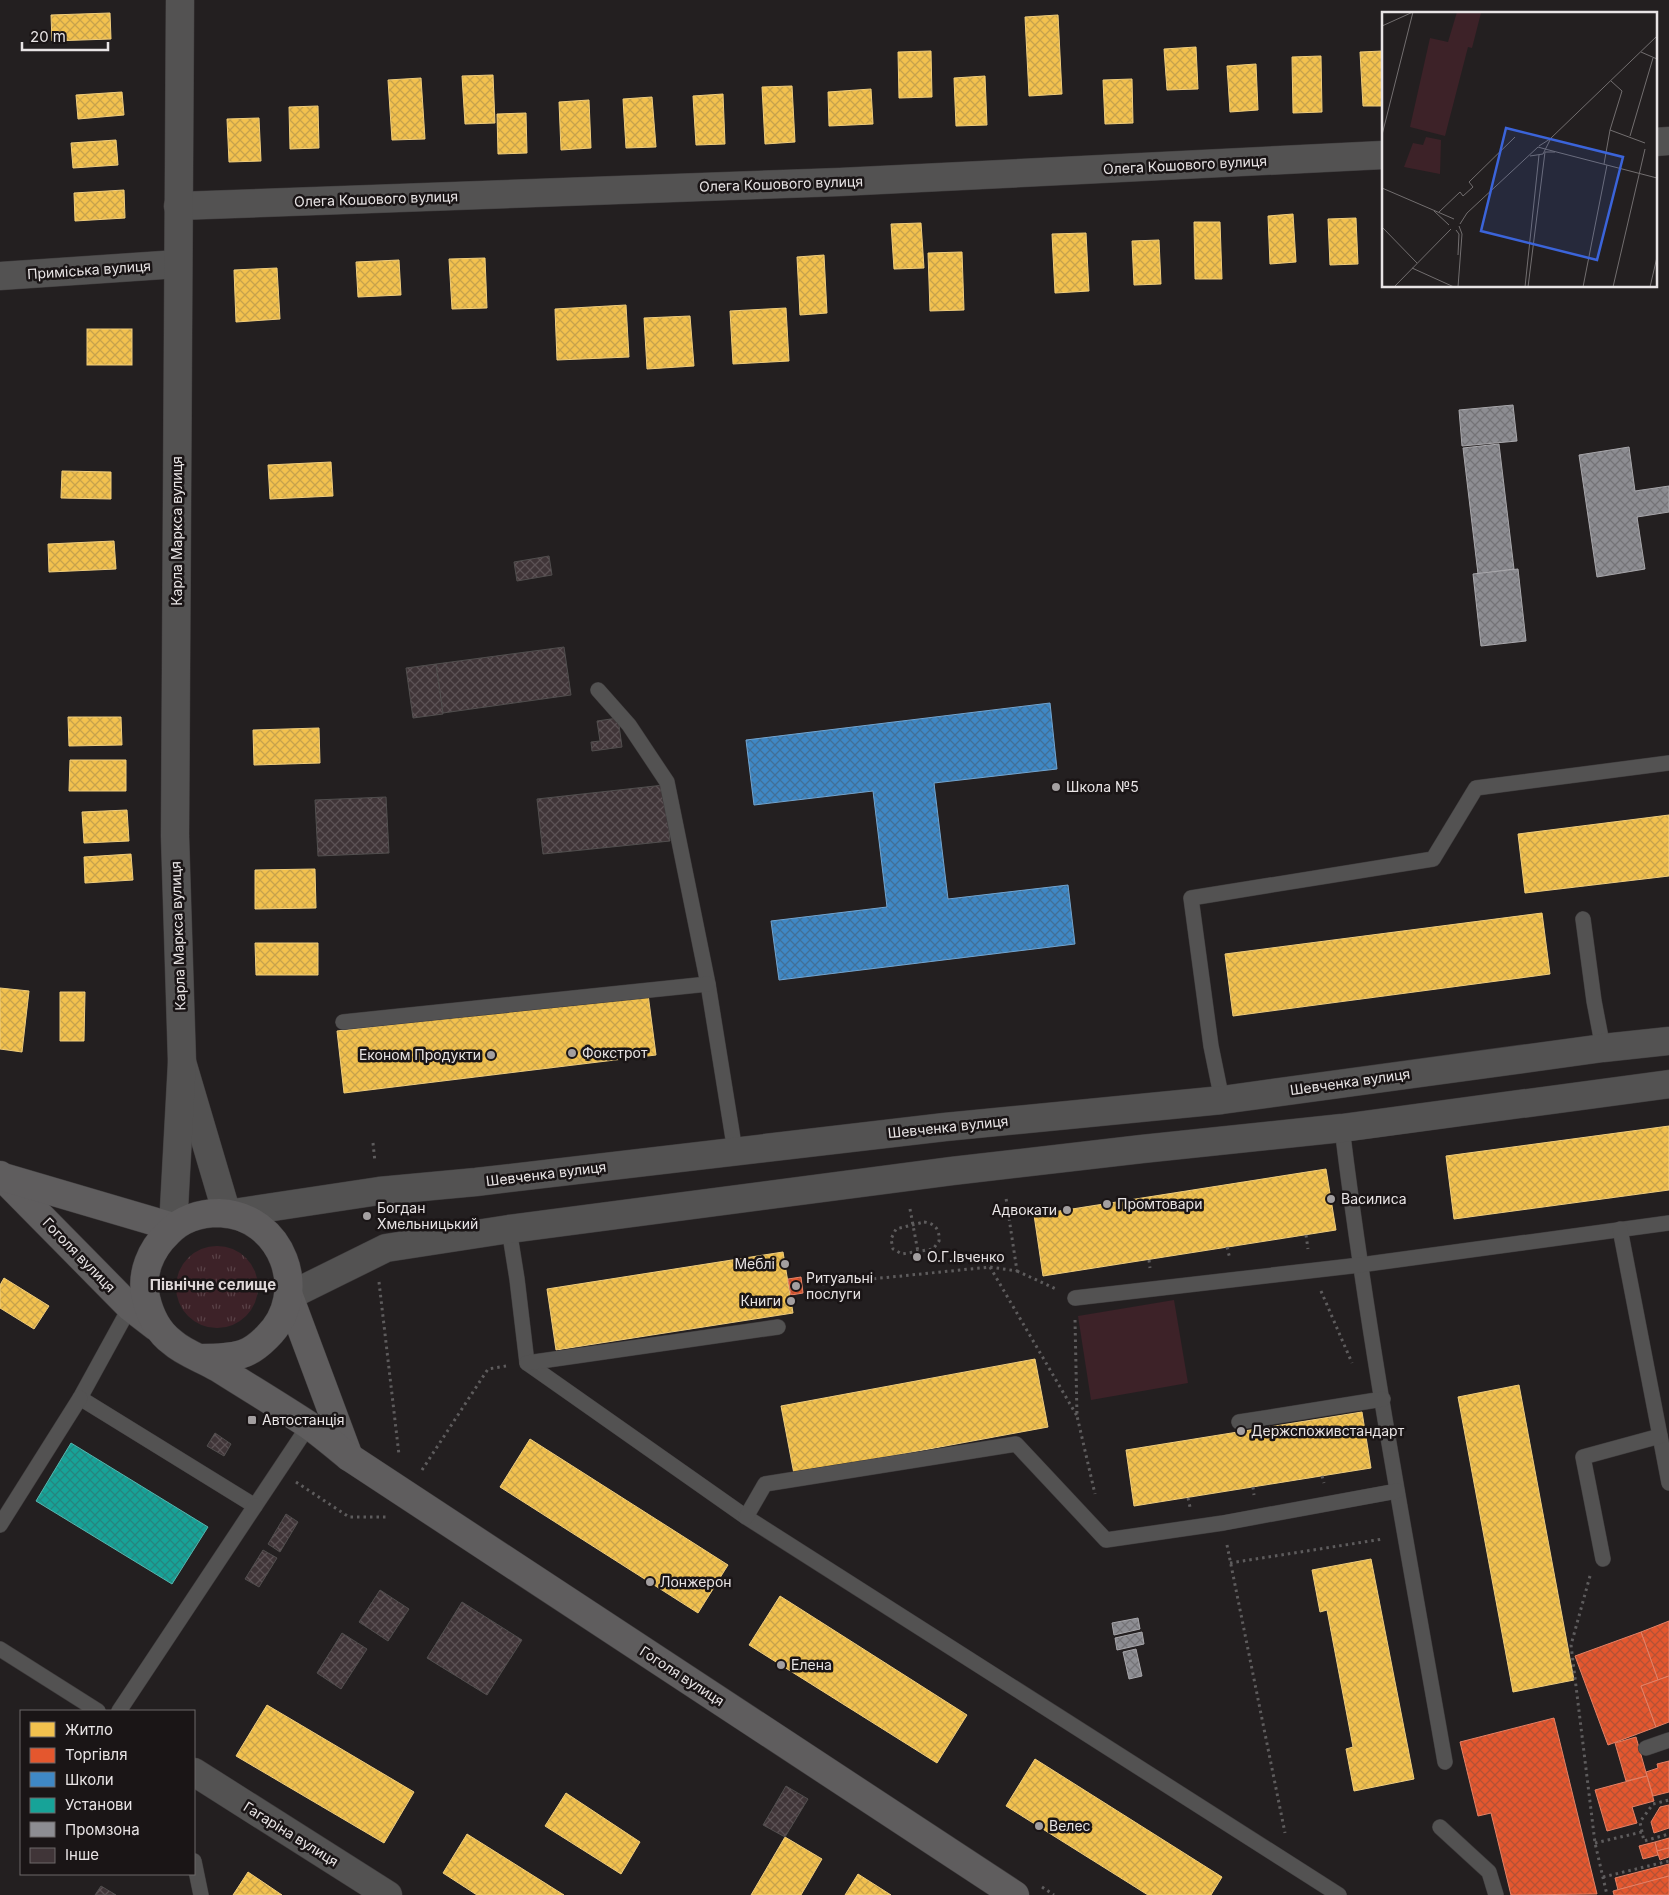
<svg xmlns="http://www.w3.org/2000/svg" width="1669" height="1895" font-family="Inter,sans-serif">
<defs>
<pattern id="grass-tufts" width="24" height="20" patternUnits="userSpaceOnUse" patternTransform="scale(1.25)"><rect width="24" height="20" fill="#3d2228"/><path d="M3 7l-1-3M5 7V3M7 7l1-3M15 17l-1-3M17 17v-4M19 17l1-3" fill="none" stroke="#594247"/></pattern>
<pattern id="homes-cross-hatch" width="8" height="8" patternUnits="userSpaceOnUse" patternTransform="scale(1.25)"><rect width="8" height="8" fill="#f2c14e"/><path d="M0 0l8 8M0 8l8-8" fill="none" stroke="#c7a24c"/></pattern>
<pattern id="shops-cross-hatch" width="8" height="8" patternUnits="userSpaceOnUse" patternTransform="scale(1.25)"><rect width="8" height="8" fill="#e4572e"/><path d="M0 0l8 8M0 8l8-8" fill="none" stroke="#b55135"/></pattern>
<pattern id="schools-cross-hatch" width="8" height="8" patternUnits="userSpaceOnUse" patternTransform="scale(1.25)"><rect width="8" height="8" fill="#3f88c5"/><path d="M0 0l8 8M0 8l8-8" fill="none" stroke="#417098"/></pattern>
<pattern id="public-cross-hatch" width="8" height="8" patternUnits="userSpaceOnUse" patternTransform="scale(1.25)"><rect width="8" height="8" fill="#17a398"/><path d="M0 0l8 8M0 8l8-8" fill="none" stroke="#25867f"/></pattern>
<pattern id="industry-cross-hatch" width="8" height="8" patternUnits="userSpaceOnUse" patternTransform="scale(1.25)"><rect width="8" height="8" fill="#8d8d92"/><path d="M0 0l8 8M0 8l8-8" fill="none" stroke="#747377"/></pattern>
<pattern id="building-cross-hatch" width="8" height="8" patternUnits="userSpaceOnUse" patternTransform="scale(1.25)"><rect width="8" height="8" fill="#403538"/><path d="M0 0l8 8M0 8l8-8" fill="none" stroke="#5c5255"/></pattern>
</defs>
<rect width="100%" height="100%" fill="#231f20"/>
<!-- grass -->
<circle fill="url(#grass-tufts)" cx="217" cy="1287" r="41"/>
<!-- park -->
<path fill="#3d2228" d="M 1174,1300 L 1188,1383 L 1091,1400 L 1078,1316 Z"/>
<!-- homes -->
<g fill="url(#homes-cross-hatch)" stroke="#efcc7b">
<path d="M 110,13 L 111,39 L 52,41 L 51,15 Z"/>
<path d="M 1058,15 L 1062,94 L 1029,96 L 1025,17 Z"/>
<path d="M 1196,47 L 1198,89 L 1167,90 L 1164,49 Z"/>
<path d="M 931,51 L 932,97 L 899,98 L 898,52 Z"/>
<path d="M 1383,51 L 1383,106 L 1363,106 L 1360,52 Z"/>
<path d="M 1321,56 L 1322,112 L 1293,113 L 1292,57 Z"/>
<path d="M 1256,64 L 1258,110 L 1230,112 L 1227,66 Z"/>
<path d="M 493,75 L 495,123 L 465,124 L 462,76 Z"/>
<path d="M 985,76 L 987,125 L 956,126 L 954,78 Z"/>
<path d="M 421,78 L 425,139 L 392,140 L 388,80 Z"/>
<path d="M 1132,79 L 1133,123 L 1105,124 L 1103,80 Z"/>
<path d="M 792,86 L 795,142 L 765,144 L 762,87 Z"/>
<path d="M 871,89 L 873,124 L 829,126 L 828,92 Z"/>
<path d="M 122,92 L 124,115 L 78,119 L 76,95 Z"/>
<path d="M 723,94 L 725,144 L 696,145 L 693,96 Z"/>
<path d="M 652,97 L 656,147 L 626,148 L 623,99 Z"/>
<path d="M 589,100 L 591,148 L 561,150 L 559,102 Z"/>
<path d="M 318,106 L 319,148 L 290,149 L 289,107 Z"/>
<path d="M 526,113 L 527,153 L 498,154 L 497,114 Z"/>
<path d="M 259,118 L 261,161 L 229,162 L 227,119 Z"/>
<path d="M 116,140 L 118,165 L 73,168 L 71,143 Z"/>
<path d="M 124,190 L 125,218 L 75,221 L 74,193 Z"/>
<path d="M 1293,214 L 1296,262 L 1270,264 L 1268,216 Z"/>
<path d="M 1356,218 L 1358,264 L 1330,265 L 1328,219 Z"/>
<path d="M 1194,222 L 1220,222 L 1222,279 L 1195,279 Z"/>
<path d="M 921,223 L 924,268 L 894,269 L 891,224 Z"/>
<path d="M 1086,233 L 1089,291 L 1055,293 L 1052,234 Z"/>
<path d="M 1159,240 L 1161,284 L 1134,285 L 1132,241 Z"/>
<path d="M 962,252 L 964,310 L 930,311 L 928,253 Z"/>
<path d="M 824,255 L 827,313 L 800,315 L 797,257 Z"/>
<path d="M 485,258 L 487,308 L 452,309 L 449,259 Z"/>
<path d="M 399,260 L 401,295 L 358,297 L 356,262 Z"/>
<path d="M 277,268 L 280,319 L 236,322 L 234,270 Z"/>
<path d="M 626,305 L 629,357 L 557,360 L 555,309 Z"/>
<path d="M 786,308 L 789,361 L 733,364 L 730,311 Z"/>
<path d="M 690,316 L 694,366 L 647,369 L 644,318 Z"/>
<rect x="87" y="329" width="45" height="36"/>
<path d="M 331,462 L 333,496 L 270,499 L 268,465 Z"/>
<path d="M 62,471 L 111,472 L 111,499 L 61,498 Z"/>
<path d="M 114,541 L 116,569 L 49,572 L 48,544 Z"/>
<path d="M 68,717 L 121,717 L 122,745 L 69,746 Z"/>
<path d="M 319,728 L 320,763 L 254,765 L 253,730 Z"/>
<path d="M 70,760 L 126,760 L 126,791 L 69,791 Z"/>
<path d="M 127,810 L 129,841 L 84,843 L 82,812 Z"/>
<path d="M 1669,815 L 1669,876 L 1525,893 L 1518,834 Z"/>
<path d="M 131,854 L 133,880 L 85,883 L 84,857 Z"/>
<path d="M 315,869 L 316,908 L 255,909 L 255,870 Z"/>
<path d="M 1542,913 L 1550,974 L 1233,1016 L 1225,954 Z"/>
<path d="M 255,943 L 318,943 L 318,975 L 256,975 Z"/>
<path d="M 0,988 L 29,991 L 22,1052 L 0,1049 Z"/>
<path d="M 60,992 L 85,992 L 84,1041 L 60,1041 Z"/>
<path d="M 648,994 L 656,1055 L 344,1093 L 337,1031 Z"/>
<path d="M 1669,1126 L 1669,1190 L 1454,1219 L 1446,1156 Z"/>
<path d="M 1326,1169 L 1336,1230 L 1043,1276 L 1034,1215 Z"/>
<path d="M 783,1252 L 793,1313 L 556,1350 L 547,1289 Z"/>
<path d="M 4,1278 L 49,1306 L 34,1329 L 0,1308 L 0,1285 Z"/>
<path d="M 1035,1359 L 1048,1427 L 794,1474 L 781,1406 Z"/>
<path d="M 1519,1385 L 1574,1680 L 1513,1692 L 1458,1397 Z"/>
<path d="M 1362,1412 L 1371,1468 L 1134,1506 L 1126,1450 Z"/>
<path d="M 530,1439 L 728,1565 L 698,1613 L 500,1487 Z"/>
<path d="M 1371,1559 L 1414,1779 L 1354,1791 L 1346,1749 L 1353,1747 L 1327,1610 L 1320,1612 L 1312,1570 Z"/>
<path d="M 780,1596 L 967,1715 L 937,1763 L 749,1645 Z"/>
<path d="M 267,1705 L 414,1792 L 384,1843 L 236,1756 Z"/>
<path d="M 1035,1759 L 1222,1877 L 1211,1895 L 1148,1895 L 1006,1806 Z"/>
<path d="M 566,1793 L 640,1842 L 621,1874 L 545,1826 Z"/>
<path d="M 467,1834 L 564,1895 L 477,1895 L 443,1873 Z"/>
<path d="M 785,1837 L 822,1859 L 801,1895 L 751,1895 Z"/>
<path d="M 248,1872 L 282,1895 L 233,1895 Z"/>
<path d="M 858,1874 L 891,1895 L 845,1895 Z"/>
</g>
<!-- shops -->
<g fill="url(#shops-cross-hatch)" stroke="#e58165">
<path d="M 801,1277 L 803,1293 L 791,1295 L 788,1279 Z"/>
<path d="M 1669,1621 L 1669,1676 L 1658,1680 L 1641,1632 Z"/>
<path d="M 1641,1632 L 1658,1680 L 1641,1686 L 1656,1727 L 1608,1745 L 1575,1656 Z"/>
<path d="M 1669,1676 L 1669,1722 L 1656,1727 L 1641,1686 Z"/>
<path d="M 1554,1718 L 1597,1894 L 1511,1895 L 1491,1813 L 1478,1816 L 1460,1742 Z"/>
<path d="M 1636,1737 L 1647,1776 L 1626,1781 L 1615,1743 Z"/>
<path d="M 1669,1761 L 1669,1792 L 1653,1796 L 1646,1772 L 1658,1768 L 1657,1764 Z"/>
<path d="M 1647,1776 L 1654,1801 L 1632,1807 L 1637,1823 L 1607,1831 L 1595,1790 Z"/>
<path d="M 1669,1805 L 1669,1828 L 1654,1833 L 1651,1822 L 1660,1807 Z"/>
<path d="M 1669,1838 L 1669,1848 L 1657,1851 L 1655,1842 Z"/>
<path d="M 1655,1842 L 1658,1855 L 1643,1859 L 1639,1846 Z"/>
<path d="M 1669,1848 L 1669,1857 L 1660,1860 L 1657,1851 Z"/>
<path d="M 1669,1864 L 1669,1876 L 1618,1890 L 1615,1878 Z"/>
<path d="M 1669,1876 L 1669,1895 L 1614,1895 L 1613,1891 Z"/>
</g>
<!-- schools -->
<path fill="url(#schools-cross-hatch)" stroke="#72a4cf" d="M 1050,703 L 1057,769 L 934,783 L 948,899 L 1068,885 L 1075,944 L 779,980 L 771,921 L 887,907 L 873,791 L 754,805 L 746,740 Z"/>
<!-- public -->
<path fill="url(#public-cross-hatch)" stroke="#56b6af" d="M 71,1443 L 208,1527 L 172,1584 L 36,1501 Z"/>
<!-- industry -->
<g fill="url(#industry-cross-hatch)" stroke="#a8a7ab">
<path d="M 1513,405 L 1517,441 L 1462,446 L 1459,410 Z"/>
<path d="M 1499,444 L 1514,569 L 1478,574 L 1463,448 Z"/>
<path d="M 1629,447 L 1635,491 L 1669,486 L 1669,512 L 1637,517 L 1645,569 L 1597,577 L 1579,455 Z"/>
<path d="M 1518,569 L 1526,641 L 1481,646 L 1473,574 Z"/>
<path d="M 1138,1618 L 1140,1629 L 1114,1635 L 1112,1623 Z"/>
<path d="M 1142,1632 L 1144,1644 L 1117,1650 L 1115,1638 Z"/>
<path d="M 1136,1649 L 1142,1676 L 1129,1679 L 1123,1652 Z"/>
</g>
<!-- building -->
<g fill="url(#building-cross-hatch)" stroke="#514e4e">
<path d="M 549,556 L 552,575 L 517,581 L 514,562 Z"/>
<path d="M 564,647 L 571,695 L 443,713 L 436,664 Z"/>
<path d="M 436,664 L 443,714 L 413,718 L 406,668 Z"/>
<path d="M 618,718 L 622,747 L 592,751 L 591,742 L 600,741 L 597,721 Z"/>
<path d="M 664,785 L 670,841 L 543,854 L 537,799 Z"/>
<path d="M 386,797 L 389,853 L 318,856 L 315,800 Z"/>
<path d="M 215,1433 L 231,1444 L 224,1456 L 207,1446 Z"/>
<path d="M 286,1514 L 298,1522 L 280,1552 L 268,1544 Z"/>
<path d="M 263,1550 L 277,1558 L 259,1587 L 245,1579 Z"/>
<path d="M 380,1590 L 409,1609 L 388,1641 L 359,1622 Z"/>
<path d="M 462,1602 L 522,1640 L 487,1695 L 427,1658 Z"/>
<path d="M 342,1633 L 367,1649 L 341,1689 L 317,1673 Z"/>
<path d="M 786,1786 L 808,1799 L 785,1837 L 763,1825 Z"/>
<path d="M 101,1886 L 116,1895 L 95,1895 Z"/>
</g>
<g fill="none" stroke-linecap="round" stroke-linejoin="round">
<!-- service casing -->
<g stroke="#3e3b3c" stroke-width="16">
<g id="service">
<path d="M 598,690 L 629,725 L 667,782 L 708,984 L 735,1151"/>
<path d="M 1583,919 L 1594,1001 L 1603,1048"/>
<path d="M 343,1022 L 708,984"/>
<path d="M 1222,1100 L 1211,1046 L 1191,898 L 1433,859 L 1476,788 L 1669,763"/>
<path d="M 1342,1128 C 1368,1340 1408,1551 1445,1762"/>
<path d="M 509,1229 L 517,1279 L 527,1363 L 746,1517 L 1339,1895"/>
<path d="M 1075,1298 L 1360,1265 L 1669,1223"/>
<path d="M 130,1307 L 80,1398 L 255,1506 L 309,1425"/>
<path d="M 527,1363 L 778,1327"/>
<path d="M 1239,1422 L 1383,1399"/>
<path d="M 1660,1436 L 1669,1483"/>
<path d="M 746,1517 L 765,1484 L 1016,1444 L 1106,1540 L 1223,1523 L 1397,1491"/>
<path d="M 0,1525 L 80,1398"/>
<path d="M 1603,1559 L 1583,1457 L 1660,1436 L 1620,1229"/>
<path d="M 0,1649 L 98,1711"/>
<path d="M 119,1711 L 255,1506"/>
<path d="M 1646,1748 L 1669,1740"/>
<path d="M 1440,1827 L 1489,1872 L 1496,1895"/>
<path d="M 194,1861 L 201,1895"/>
</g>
</g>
<!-- minor casing -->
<g stroke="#3e3b3c" stroke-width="29">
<g id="minor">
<path d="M 1655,142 L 1669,141"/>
<path d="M 178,206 L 840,182 L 1383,155"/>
<path d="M 0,276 L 178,264"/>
<path d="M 194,1772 L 388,1895"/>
</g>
</g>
<!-- tertiary casing -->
<g stroke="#3e3b3c" stroke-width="29">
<g id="tertiary">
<path d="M 182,1062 L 227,1214 L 379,1191 L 476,1182 L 945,1127 L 1222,1100 L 1603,1048 L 1669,1041"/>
<path d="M 173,1227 L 182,1062 L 175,836 L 180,0"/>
<path d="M 289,1296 L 386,1248 L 509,1229 L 952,1171 L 1142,1149 L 1342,1128 L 1669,1084"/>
</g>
</g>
<!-- secondary casing -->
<g stroke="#3e3b3c" stroke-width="29">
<g id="secondary">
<path d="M 0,1175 L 130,1307 L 156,1327"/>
<path d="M 3,1177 L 173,1227"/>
<path d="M 289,1296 L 349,1457"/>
<path d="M 201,1358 C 215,1358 229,1358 242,1354 C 252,1351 260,1344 267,1337 C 312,1293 282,1215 219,1213 C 200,1213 181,1219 168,1233 C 151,1249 140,1274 146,1298 C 150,1315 157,1331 172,1342 C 184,1353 203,1359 218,1368 C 248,1387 278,1405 307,1424 C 322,1434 335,1446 349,1457 L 1015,1895"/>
</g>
</g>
<!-- path -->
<g stroke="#5e5c5d" stroke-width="3" stroke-dasharray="2.5 4" stroke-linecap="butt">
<path d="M 373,1143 L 375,1162"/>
<path d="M 910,1209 L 918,1252"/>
<path d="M 924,1222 C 935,1223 940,1230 939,1241 L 933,1249 L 902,1254 L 893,1249 L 891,1239 L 896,1229 Z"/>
<path d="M 1306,1235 L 1308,1249"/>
<path d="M 1227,1247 L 1230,1259"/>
<path d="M 1149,1260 L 1150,1268"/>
<path d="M 990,1267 L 1077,1416"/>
<path d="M 1017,1271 L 1056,1289"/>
<path d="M 379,1282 L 399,1455"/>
<path d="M 822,1284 L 990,1267 L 1017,1271 L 1006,1198"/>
<path d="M 1321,1291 L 1352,1363"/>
<path d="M 1075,1320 L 1077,1416 L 1095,1494"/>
<path d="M 422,1470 L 488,1369 L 506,1366"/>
<path d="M 1322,1476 L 1324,1483"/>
<path d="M 296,1482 L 349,1517 L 386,1517"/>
<path d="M 1253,1487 L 1254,1495"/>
<path d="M 1188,1498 L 1190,1507"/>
<path d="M 1227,1545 L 1285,1833"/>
<path d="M 1230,1563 L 1383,1539"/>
<path d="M 1590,1576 L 1571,1645 L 1595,1843 L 1607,1895"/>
<path d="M 1642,1832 L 1640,1822 L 1653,1804 L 1669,1800"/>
<path d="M 1595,1843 L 1642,1832 L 1644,1841 L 1669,1834"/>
<path d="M 1603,1877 L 1669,1861"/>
<path d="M 1042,1887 L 1054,1895"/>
</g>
<!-- service -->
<use href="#service" stroke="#535252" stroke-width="15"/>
<!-- minor -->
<use href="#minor" stroke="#535252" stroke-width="28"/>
<!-- tertiary -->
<use href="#tertiary" stroke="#535252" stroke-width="28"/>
<!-- secondary -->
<use href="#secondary" stroke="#5f5d5e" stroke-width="28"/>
</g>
<!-- markers -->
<g fill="#a39fa0" stroke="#1a1516" stroke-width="2">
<circle cx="1056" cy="787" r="5"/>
<circle cx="572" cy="1053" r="5"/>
<circle cx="491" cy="1055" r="5"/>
<circle cx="1331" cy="1199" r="5"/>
<circle cx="1107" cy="1204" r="5"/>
<circle cx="1067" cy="1210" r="5"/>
<circle cx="367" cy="1216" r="5"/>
<circle cx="917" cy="1257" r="5"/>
<circle cx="785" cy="1264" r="5"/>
<circle cx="796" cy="1286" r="5"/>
<circle cx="791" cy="1301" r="5"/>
<rect x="247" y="1415" width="10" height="10" rx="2.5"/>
<circle cx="1241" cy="1431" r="5"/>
<circle cx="650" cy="1582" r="5"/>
<circle cx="781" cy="1665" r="5"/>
<circle cx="1039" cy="1826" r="5"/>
</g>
<g text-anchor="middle" stroke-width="5" stroke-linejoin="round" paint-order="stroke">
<!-- street labels -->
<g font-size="14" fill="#e8e4e5" stroke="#1a1516">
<text transform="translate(1185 165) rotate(-3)" y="5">Олега Кошового вулиця</text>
<text transform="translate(781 184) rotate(-2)" y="5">Олега Кошового вулиця</text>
<text transform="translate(376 199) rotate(-2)" y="5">Олега Кошового вулиця</text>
<text transform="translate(89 270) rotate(-4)" y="5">Приміська вулиця</text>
<text transform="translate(177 531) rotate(-90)" y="5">Карла Маркса вулиця</text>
<text transform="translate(178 936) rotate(-92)" y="5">Карла Маркса вулиця</text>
<text transform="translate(1350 1082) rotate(-8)" y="5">Шевченка вулиця</text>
<text transform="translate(948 1127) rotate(-6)" y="5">Шевченка вулиця</text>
<text transform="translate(546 1174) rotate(-7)" y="5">Шевченка вулиця</text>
<text transform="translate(79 1255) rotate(46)" y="5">Гоголя вулиця</text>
<text transform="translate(682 1676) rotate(33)" y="5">Гоголя вулиця</text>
<text transform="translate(291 1834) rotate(32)" y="5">Гагаріна вулиця</text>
</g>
<!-- poi labels -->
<g font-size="14" fill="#e8e4e5" stroke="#1a1516" text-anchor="start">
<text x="1066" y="792">Школа №5</text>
<text x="582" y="1058">Фокстрот</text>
<text x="481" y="1060" text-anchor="end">Економ Продукти</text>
<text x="1341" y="1204">Василиса</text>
<text x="1117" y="1209">Промтовари</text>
<text x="377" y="1213">Богдан<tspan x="377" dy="16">Хмельницький</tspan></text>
<text x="1057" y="1215" text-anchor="end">Адвокати</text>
<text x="927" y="1262">О.Г.Івченко</text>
<text x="775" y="1269" text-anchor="end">Меблі</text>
<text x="806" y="1283">Ритуальні<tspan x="806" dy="16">послуги</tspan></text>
<text x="781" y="1306" text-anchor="end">Книги</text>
<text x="262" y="1425">Автостанція</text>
<text x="1251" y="1436">Держспоживстандарт</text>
<text x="660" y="1587">Лонжерон</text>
<text x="791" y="1670">Елена</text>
<text x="1049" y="1831">Велес</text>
</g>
<!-- neighbourhood labels -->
<g font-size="15" font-weight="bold" fill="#ded7d8" stroke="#1a1516">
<text x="213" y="1290">Північне селище</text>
</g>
</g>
<!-- overview -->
<g transform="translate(1382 12)">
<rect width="275" height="275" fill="#231f20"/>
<path d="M 44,125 L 59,128 L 58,162 L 22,155 L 31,131 L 41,133 Z" fill="#3d2228"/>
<path d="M 75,0 L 99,1 L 90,36 L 86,35 L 63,124 L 28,115 L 48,26 L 66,30 Z" fill="#3d2228"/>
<path fill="none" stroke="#726e6f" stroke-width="1" d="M 0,14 L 31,0M 259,40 L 275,47M 228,118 L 263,131M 0,123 L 31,0M 248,124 L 271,46M 157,134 L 168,127 L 275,24M 163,137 L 275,166M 148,144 L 161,142 L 168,128M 222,152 L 228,118 L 240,79 L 229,69M 0,176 L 72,207M 52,199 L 67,213M 57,200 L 78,180 L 81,184 L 91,175 L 87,170 L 133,125M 78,212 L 85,201 L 156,135 L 163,137M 0,215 L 35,251M 74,218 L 77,222 L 76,243M 30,256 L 72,275M 12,275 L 69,217M 76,275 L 80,222 L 77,214M 143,275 L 157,143M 146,275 L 163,140 L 173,140M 201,275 L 225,153M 231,275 L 263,137M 268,275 L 275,245"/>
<path fill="#3b64da" fill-opacity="0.15" stroke="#3b64da" stroke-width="2.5" d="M 124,116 L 241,145 L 215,248 L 99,219 Z"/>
<rect width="275" height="275" fill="none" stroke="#e8e4e5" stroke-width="2.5"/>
</g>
<!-- legend -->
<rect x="20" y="1710" width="175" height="165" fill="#1a1516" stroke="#6c6869"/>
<rect x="30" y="1722" width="25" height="15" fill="#f2c14e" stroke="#6c6869"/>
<text x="65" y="1735" font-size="15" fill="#e8e4e5">Житло</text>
<rect x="30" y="1748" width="25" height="15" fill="#e4572e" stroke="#6c6869"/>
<text x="65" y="1760" font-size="15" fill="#e8e4e5">Торгівля</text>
<rect x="30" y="1772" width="25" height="15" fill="#3f88c5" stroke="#6c6869"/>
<text x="65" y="1785" font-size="15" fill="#e8e4e5">Школи</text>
<rect x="30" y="1798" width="25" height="15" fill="#17a398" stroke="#6c6869"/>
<text x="65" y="1810" font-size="15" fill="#e8e4e5">Установи</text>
<rect x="30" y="1822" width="25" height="15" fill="#8d8d92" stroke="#6c6869"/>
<text x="65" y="1835" font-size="15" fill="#e8e4e5">Промзона</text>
<rect x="30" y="1848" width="25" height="15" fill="#403538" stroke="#6c6869"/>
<text x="65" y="1860" font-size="15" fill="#e8e4e5">Інше</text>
<!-- scale -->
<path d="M22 42v8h86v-8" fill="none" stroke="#e8e4e5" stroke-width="2.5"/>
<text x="30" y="42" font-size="15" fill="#e8e4e5" stroke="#1a1516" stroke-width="4" paint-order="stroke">20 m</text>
</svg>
